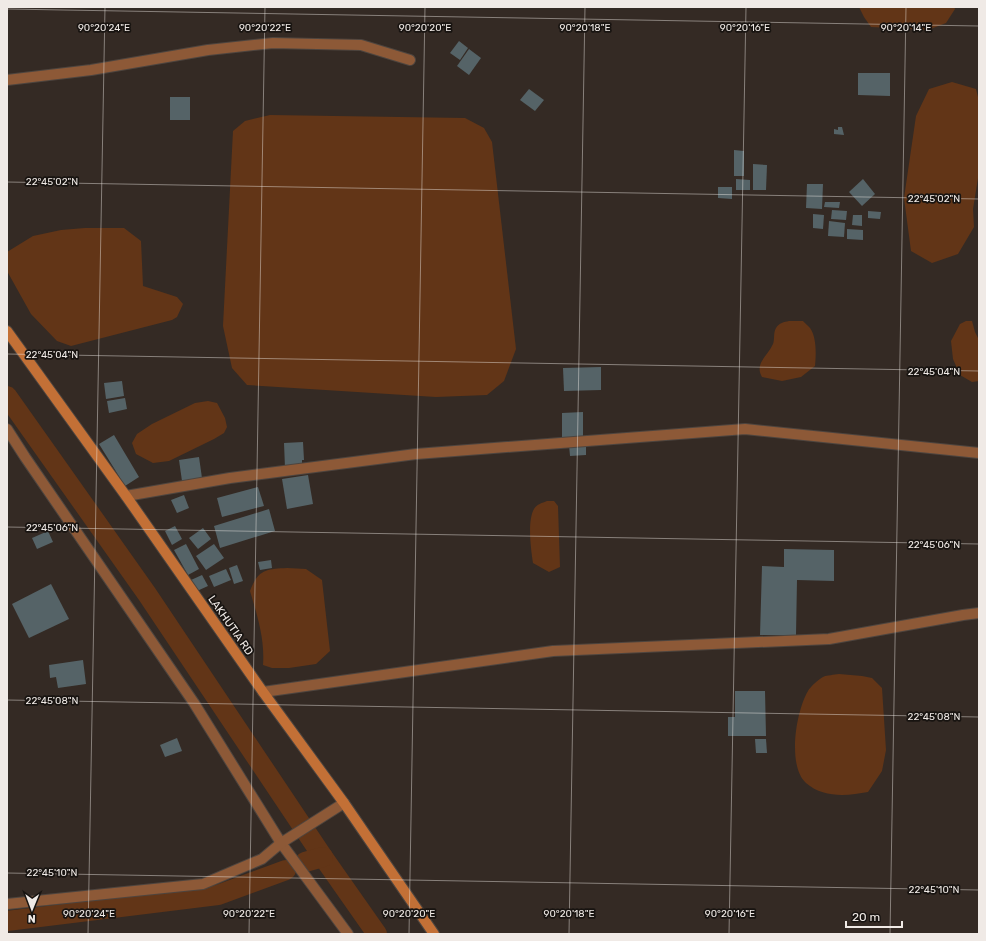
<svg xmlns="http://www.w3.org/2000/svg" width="986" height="941" font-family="Rubik,sans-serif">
<rect width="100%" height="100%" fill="#342a24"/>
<!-- water -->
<g fill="#623517">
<path d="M 859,7 L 954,7 L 955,9 L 946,23 L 928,30 L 871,27 L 864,17 Z"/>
<path d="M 952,82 L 976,89 L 979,101 L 979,172 L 973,209 L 974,227 L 958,254 L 932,263 L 911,251 L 904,198 L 916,116 L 929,89 Z"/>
<path d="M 270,115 L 465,118 L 484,128 L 492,142 L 516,349 L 504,381 L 487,395 L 436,397 L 247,385 L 232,368 L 223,326 L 233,131 L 245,121 Z"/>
<path d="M 85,228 L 124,228 L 141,241 L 143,286 L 177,297 L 183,304 L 177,317 L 172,320 L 71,346 L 57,341 L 31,314 L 7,271 L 7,252 L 33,236 L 61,230 Z"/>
<path d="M 789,321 L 803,321 C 805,323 808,326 810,328 C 817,338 816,355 815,366 L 801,377 L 782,381 L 762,377 C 754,363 768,356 773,344 C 775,339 773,333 776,328 C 779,323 784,322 789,321 Z"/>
<path d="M 966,321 L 972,321 L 975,332 L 979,340 L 979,381 L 972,382 L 960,375 L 953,359 L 951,341 L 960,324 Z"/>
<path d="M 208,401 L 217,403 L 225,418 L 227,427 L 224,433 L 214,439 L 169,461 L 153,463 L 136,454 L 132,443 L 137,434 L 152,424 L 195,403 Z"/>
<path d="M 547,501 L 554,501 L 558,506 L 560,567 L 549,572 L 533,563 C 531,550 527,521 534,509 C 537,504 542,503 547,501 Z"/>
<path d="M 287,568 L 306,569 L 322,580 L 330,651 L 316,664 L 289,668 L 272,668 L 263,665 C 265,639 257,615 250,591 C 258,570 265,569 287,568 Z"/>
<path d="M 839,674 L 862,676 L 872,678 L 882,688 L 886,750 L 882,771 L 868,792 C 847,796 823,798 806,783 C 787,766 796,711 808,691 C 810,687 819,679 823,677 C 827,675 834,675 839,674 Z"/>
</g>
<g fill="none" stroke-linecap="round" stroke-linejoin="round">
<!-- canal -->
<g stroke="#623517" stroke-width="20">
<path d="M 7,396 L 147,594 L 323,857 L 377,934"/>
<path d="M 305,862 L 323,857"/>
<path d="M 7,921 L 218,895 L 286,870"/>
</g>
</g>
<!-- building -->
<g fill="#556367">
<path d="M 459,41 L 468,48 L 460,60 L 450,53 Z"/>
<path d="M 469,49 L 481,58 L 469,75 L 457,66 Z"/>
<path d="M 858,73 L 890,73 L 890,96 L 858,95 Z"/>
<path d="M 529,89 L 544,100 L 535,111 L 520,100 Z"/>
<rect x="170" y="97" width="20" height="23"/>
<path d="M 838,127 L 842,127 L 844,135 L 834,134 L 834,129 L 838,130 Z"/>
<path d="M 734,150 L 744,151 L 744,176 L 734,176 Z"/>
<path d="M 753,164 L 767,165 L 766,190 L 753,190 Z"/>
<path d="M 736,179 L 750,180 L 750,190 L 736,190 Z"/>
<path d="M 863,179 L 875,194 L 862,206 L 849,192 Z"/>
<path d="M 807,184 L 823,184 L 822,209 L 806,208 Z"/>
<path d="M 718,187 L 732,187 L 732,199 L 718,198 Z"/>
<path d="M 825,202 L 840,202 L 839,208 L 824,207 Z"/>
<path d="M 832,210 L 847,211 L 846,220 L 831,219 Z"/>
<path d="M 868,211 L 881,212 L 880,219 L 868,218 Z"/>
<path d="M 813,214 L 824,215 L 823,229 L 813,228 Z"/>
<path d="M 853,215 L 862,215 L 862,226 L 852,225 Z"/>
<path d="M 829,221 L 845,223 L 844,237 L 828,236 Z"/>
<path d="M 847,229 L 863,230 L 863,240 L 847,239 Z"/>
<path d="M 601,367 L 601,390 L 564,391 L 563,368 Z"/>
<path d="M 122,381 L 124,396 L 106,399 L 104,383 Z"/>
<path d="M 125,398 L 127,409 L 109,413 L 107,401 Z"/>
<path d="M 583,412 L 583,437 L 562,437 L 562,413 Z"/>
<path d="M 114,435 L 139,477 L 125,486 L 99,444 Z"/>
<path d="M 303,442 L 304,460 L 302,460 L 302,467 L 285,468 L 284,443 Z"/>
<path d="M 586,444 L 586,455 L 570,456 L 569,445 Z"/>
<path d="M 199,457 L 202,478 L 182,481 L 179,460 Z"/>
<path d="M 308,475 L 313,504 L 287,509 L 282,479 Z"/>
<path d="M 258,487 L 264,506 L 222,517 L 217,498 Z"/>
<path d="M 184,495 L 189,508 L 177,513 L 171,500 Z"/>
<path d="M 269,509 L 275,531 L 220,548 L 214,526 Z"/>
<path d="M 175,526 L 182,539 L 172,545 L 165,531 Z"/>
<path d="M 203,528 L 211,539 L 198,549 L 189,538 Z"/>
<path d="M 48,531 L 53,542 L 37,549 L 32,538 Z"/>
<path d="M 186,544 L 199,569 L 188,575 L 174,550 Z"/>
<path d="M 214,544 L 224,558 L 206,570 L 196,556 Z"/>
<path d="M 784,549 L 834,550 L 834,581 L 797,580 L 796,635 L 760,635 L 762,566 L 784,567 Z"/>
<path d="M 271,560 L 272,568 L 260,570 L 258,562 Z"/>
<path d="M 237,565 L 243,581 L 234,584 L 229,568 Z"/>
<path d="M 226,569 L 231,580 L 214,587 L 209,576 Z"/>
<path d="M 202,575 L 208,586 L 197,591 L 191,580 Z"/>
<path d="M 51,584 L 69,619 L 29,638 L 12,604 Z"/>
<path d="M 83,660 L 86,684 L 58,688 L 56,677 L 50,678 L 49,665 Z"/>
<path d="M 735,691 L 765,691 L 766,736 L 728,736 L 728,717 L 735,717 Z"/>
<path d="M 177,738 L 182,751 L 165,757 L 160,745 Z"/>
<path d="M 755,739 L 766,739 L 767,753 L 756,753 Z"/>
</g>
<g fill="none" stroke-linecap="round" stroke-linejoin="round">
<!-- street casing -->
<g stroke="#4e453f" stroke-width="12">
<g id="street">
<path d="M 7,80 L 91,70 L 208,50 L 273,43 L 361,45 L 410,60"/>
<path d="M 7,429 L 25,457 L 194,703 L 281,843 L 348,934"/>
<path d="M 126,496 L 230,478 L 416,454 L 745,429 L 979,453"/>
<path d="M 263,692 L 553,651 L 829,639 L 963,615 L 979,613"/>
<path d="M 7,904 L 203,884 L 262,859 L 281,843 L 344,803"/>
</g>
</g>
<!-- secondary casing -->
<g stroke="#4e453f" stroke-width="12">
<path id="secondary" d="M 7,331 L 126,496 L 263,692 L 344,803 L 434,934"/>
</g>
<!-- street -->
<use href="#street" stroke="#8d5937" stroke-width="10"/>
<!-- secondary -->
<use href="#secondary" stroke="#c37036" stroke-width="10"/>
</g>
<!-- ticks -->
<path fill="none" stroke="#f0eae6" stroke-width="1" stroke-opacity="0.45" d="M 7,9 L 979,26M 7,182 L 979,199M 7,354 L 979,371M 7,527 L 979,544M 7,700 L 979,717M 7,873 L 979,890M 88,934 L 105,7M 249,934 L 265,7M 409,934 L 425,7M 569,934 L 585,7M 729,934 L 746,7M 890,934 L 906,7"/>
<g text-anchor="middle" stroke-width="3.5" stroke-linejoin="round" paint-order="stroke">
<!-- street labels -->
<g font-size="11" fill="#f0eae6" stroke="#181411">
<text transform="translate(231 625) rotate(55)" y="4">LAKHUTIA RD</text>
</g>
</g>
<g font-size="10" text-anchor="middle" fill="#f0eae6" stroke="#181411" stroke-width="3.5" stroke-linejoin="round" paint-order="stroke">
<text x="104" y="31">90°20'24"E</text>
<text x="265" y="31">90°20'22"E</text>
<text x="425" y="31">90°20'20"E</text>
<text x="585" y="31">90°20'18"E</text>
<text x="745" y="31">90°20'16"E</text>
<text x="906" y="31">90°20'14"E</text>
<text x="52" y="185">22°45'02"N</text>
<text x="934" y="202">22°45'02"N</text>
<text x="52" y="358">22°45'04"N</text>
<text x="934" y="375">22°45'04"N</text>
<text x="52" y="531">22°45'06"N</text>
<text x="934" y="548">22°45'06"N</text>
<text x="52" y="704">22°45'08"N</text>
<text x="934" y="720">22°45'08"N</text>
<text x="52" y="876">22°45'10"N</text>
<text x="934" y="893">22°45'10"N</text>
<text x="89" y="917">90°20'24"E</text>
<text x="249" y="917">90°20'22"E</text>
<text x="409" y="917">90°20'20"E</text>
<text x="569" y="917">90°20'18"E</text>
<text x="730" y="917">90°20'16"E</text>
</g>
<!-- border -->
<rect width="986" height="941" fill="none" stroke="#f0eae6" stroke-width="16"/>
<!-- north arrow -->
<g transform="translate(32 909) rotate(181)" stroke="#181411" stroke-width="3" paint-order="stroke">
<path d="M0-3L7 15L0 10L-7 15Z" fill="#f0eae6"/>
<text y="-6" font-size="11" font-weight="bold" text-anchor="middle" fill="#f0eae6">N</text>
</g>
<!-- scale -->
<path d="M846 921v6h56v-6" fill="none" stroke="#f0eae6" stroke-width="2"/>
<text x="852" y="921" font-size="12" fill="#f0eae6" stroke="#181411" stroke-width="3" paint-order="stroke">20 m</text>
</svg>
